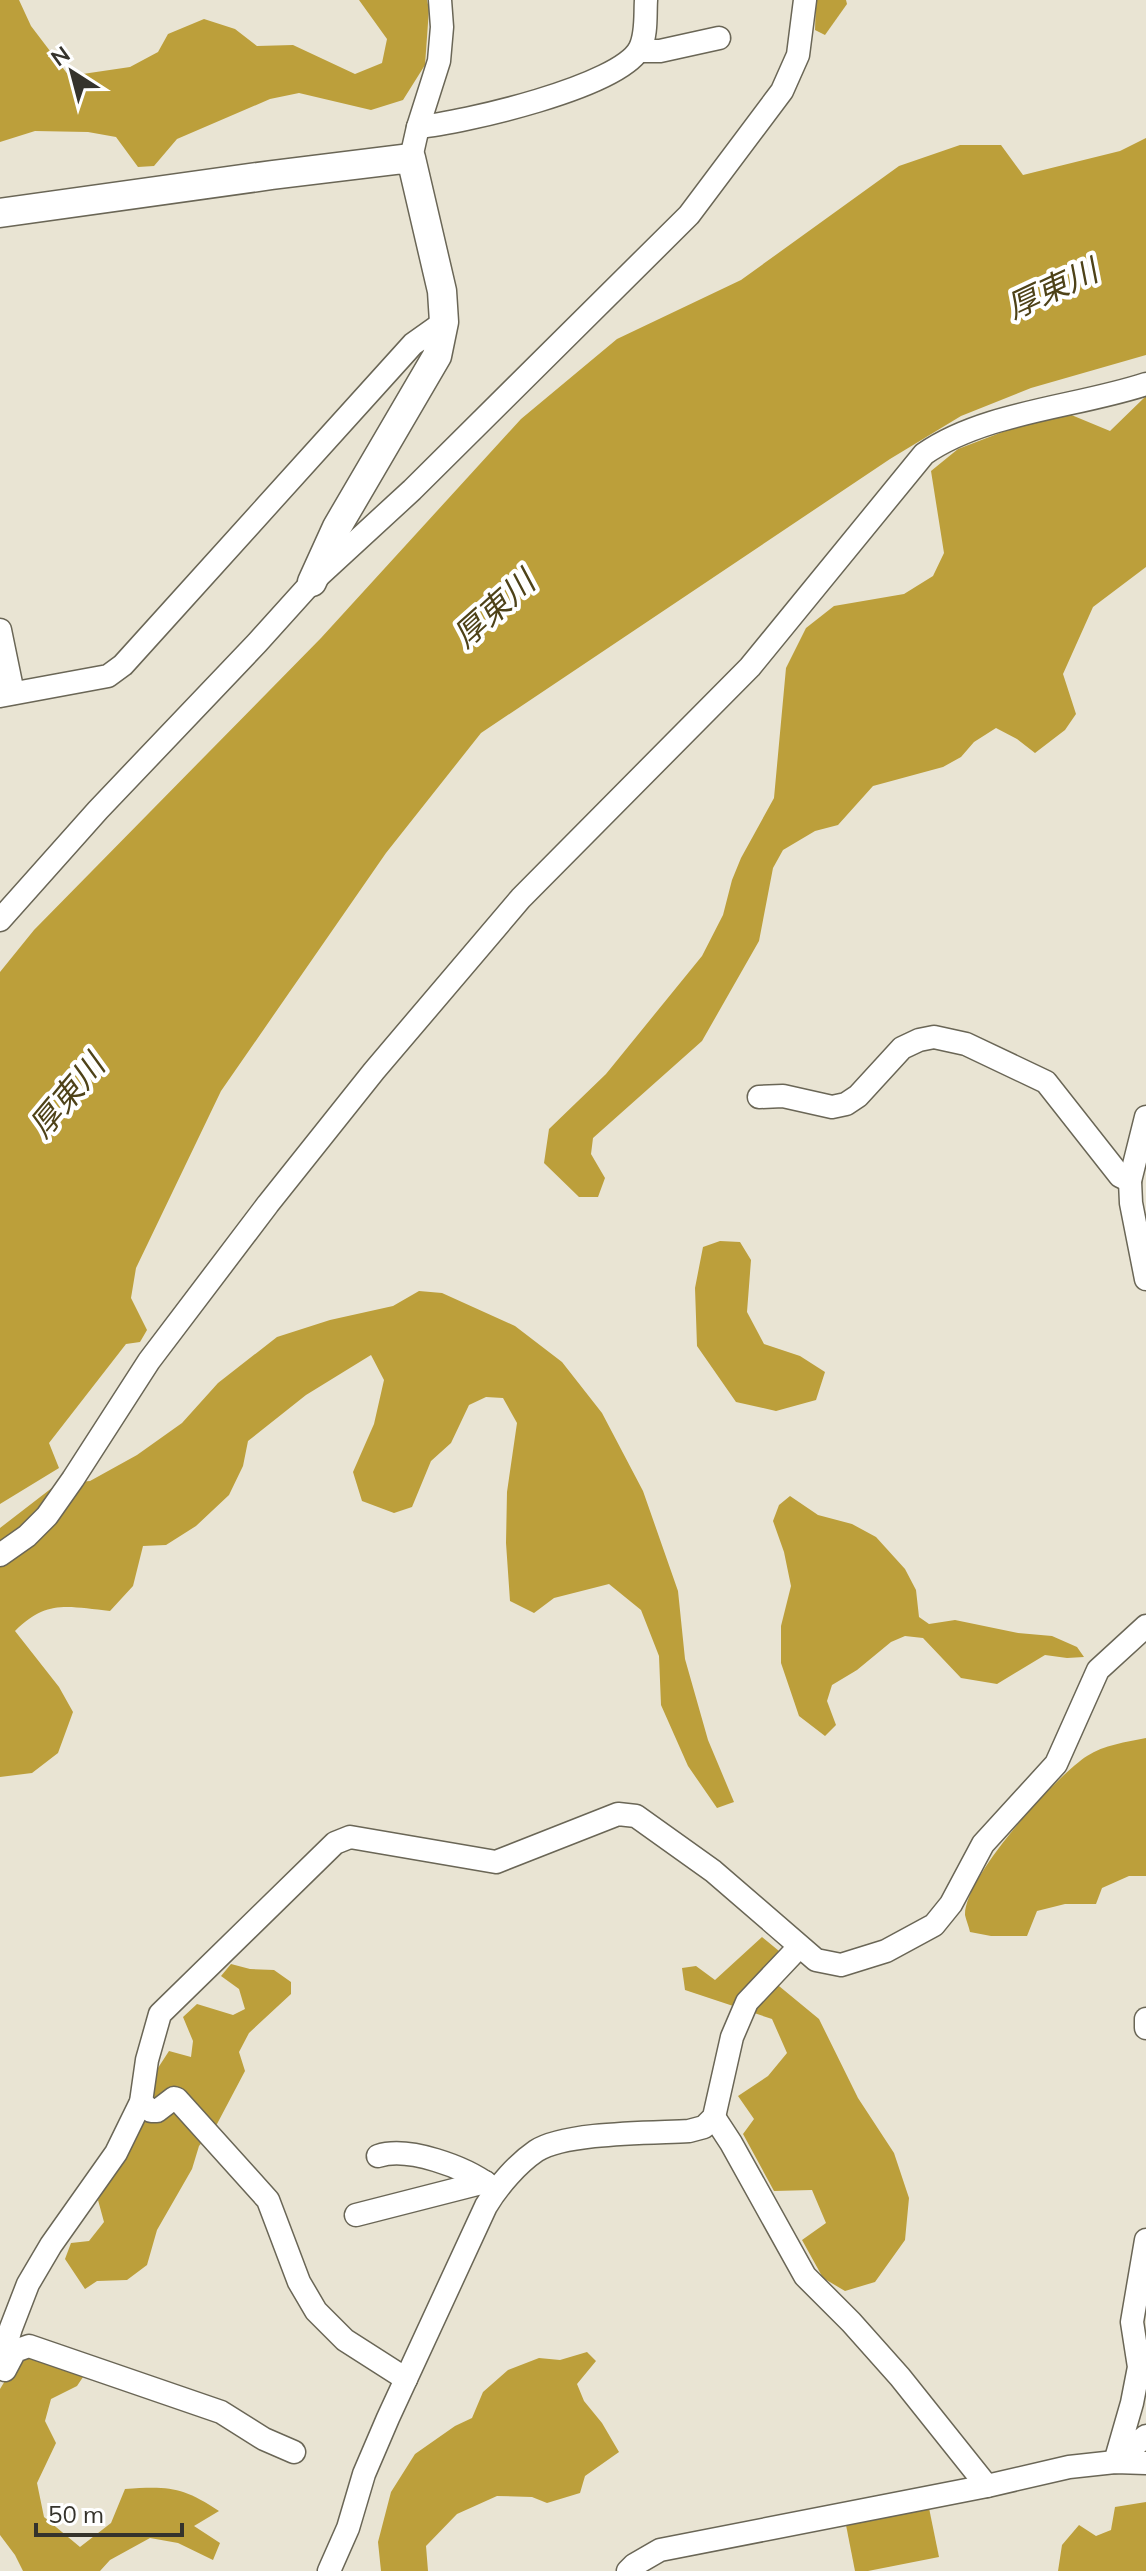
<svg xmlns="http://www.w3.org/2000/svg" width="1146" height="2571" font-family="Mulish,'Noto Sans JP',sans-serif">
<rect width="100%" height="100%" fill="#e9e4d3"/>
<!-- forest -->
<g fill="#bc9f3b">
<path d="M 0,0 L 19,0 L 31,26 L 69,76 L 130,67 L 158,52 L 168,34 L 204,19 L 235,29 L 257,46 L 293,45 L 355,74 L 382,63 L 387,39 L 359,0 L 427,0 L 429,9 L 425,65 L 403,100 L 371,110 L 299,93 L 270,99 L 177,139 L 154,166 L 138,167 L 116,137 L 88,132 L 35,131 L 0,142 Z"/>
<path d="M 816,0 L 846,0 L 847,4 L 825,35 L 815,30 Z"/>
<path d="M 1146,396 L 1146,567 L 1093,607 L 1063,674 L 1076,714 L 1065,730 L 1035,753 L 1017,739 L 996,728 L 974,742 L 961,757 L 943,767 L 873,786 L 838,825 L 815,831 L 783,850 L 773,868 L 759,941 L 702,1041 L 593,1138 L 591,1154 L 605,1178 L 598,1197 L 579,1197 L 544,1163 L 549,1129 L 606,1074 L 702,956 L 723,915 L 732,880 L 741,858 L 774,798 L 786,668 L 806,628 L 834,606 L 904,594 L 933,576 L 944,553 L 931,471 L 958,449 L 1005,431 L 1069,414 L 1110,431 Z"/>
<path d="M 720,1241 L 740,1242 L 751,1260 L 747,1312 L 764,1344 L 800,1356 L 825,1372 L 816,1400 L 776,1411 L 736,1402 L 697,1346 L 695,1288 L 703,1247 Z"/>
<path d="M 419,1291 L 442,1293 L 515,1326 L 562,1362 L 602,1413 L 643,1491 L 678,1591 L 685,1659 L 708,1740 L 734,1802 L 717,1808 L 688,1766 L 661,1705 L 659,1656 L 641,1610 L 609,1584 L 554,1598 L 534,1613 L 510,1601 L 506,1543 L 507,1492 L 517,1423 L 503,1398 L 486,1397 L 469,1405 L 451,1443 L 431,1461 L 412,1507 L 394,1513 L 362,1501 L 353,1472 L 374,1424 L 384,1380 L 371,1355 L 306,1395 L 248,1441 L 243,1466 L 229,1495 L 196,1526 L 166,1545 L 143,1546 L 133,1586 L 110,1611 C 68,1607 47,1599 15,1631 L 59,1687 L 73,1712 L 58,1753 L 32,1773 L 0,1777 L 0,1528 L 57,1484 L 90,1481 L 137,1455 L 182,1423 L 218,1383 L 277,1337 L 330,1320 L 393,1306 Z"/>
<path d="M 790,1496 L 818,1515 L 852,1524 L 876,1537 L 905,1569 L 916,1590 L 919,1617 L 929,1624 L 955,1620 L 1018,1633 L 1052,1636 L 1077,1647 L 1084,1657 L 1067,1658 L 1045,1655 L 997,1684 L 961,1678 L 923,1638 L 905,1636 L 891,1642 L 857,1670 L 832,1685 L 827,1701 L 836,1725 L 825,1736 L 799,1716 L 781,1663 L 781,1626 L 791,1586 L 784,1552 L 773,1521 L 779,1505 Z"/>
<path d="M 1146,1738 L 1146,1876 L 1129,1876 L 1102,1888 L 1096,1904 L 1065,1904 L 1037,1911 L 1027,1936 L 991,1936 L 970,1932 C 969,1927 966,1920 965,1915 C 964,1877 1056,1776 1087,1756 C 1104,1745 1126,1742 1146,1738 Z"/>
<path d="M 762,1937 L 779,1951 L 762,1972 L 819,2019 L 858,2098 L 894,2153 L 909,2198 L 905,2240 L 875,2282 L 845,2291 L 823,2278 L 802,2240 L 826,2223 L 812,2190 L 774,2191 L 743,2134 L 754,2119 L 738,2096 L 768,2076 L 787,2053 L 772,2019 L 685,1990 L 682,1968 L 696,1966 L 715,1980 Z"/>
<path d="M 231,1964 L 250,1969 L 274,1970 L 291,1982 L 291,1994 L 249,2033 L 239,2052 L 245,2071 L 217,2124 L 199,2146 L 192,2169 L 157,2230 L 147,2265 L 127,2280 L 97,2281 L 85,2289 L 65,2259 L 71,2243 L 89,2241 L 104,2222 L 98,2200 L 139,2127 L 156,2071 L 169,2051 L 191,2057 L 193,2041 L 183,2017 L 197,2004 L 233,2015 L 245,2009 L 239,1989 L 221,1976 Z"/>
<path d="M 587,2352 L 596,2361 L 577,2384 L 584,2401 L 602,2423 L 619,2452 L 585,2476 L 580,2493 L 547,2503 L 532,2497 L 497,2496 L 457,2514 L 426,2546 L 428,2571 L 381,2571 L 378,2542 L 391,2492 L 415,2454 L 455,2426 L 472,2418 L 483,2392 L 508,2370 L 539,2358 L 560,2360 Z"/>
<path d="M 36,2357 L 85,2374 L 77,2386 L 51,2399 L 45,2421 L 56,2443 L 37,2483 L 44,2517 L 80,2547 L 111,2523 L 125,2489 C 169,2486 183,2487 219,2511 L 194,2526 L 220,2543 L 213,2560 L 178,2543 L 150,2538 L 110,2560 L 100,2571 L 23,2571 L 15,2555 L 0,2535 L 0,2389 L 17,2361 Z"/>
<path d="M 1146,2502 L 1146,2571 L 1058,2571 L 1062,2545 L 1079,2525 L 1096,2536 L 1111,2530 L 1115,2507 Z"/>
</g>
<!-- water -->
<g fill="#bc9f3a">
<path d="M 1146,138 L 1146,355 L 1031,388 L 961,416 L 890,459 L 481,733 L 386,853 L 221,1091 L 136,1268 L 131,1298 L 147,1330 L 140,1342 L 126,1344 L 49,1443 L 59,1468 L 0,1504 L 0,972 L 34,930 L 321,638 L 521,419 L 617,339 L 741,280 L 899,166 L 960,145 L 1001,145 L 1023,175 L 1120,151 Z"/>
<path d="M 929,2508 L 939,2557 L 868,2571 L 855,2571 L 846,2525 Z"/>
</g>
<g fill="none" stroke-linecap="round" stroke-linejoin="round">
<!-- minor casing -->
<g stroke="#6a6656" stroke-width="25">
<g id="minor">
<path d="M 639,51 L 660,51 L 719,38"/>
<path d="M 418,127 C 461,123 621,87 640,48 C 647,34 645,15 646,0"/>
<path d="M 411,158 L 418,127 L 439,61 L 442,27 L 440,0"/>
<path d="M 0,630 L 13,693"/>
<path d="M 0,696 L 108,676 L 123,665 L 413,344 L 444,322"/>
<path d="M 0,920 L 98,810 L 257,643 L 312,582 L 412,490 L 689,215 L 782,91 L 798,55 L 805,0"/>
<path d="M 759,1097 L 783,1096 L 832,1107 L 846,1104 L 858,1096 L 902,1048 L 919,1040 L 934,1037 L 966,1044 L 1046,1082 L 1120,1176 L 1130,1181"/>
<path d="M 1146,1117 L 1130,1181 L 1131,1203 L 1146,1279"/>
<path d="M 0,1555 L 27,1536 L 47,1516 L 73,1479 L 149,1361 L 268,1204 L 374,1071 L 521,898 L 750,667 L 924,454 C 984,412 1077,407 1146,384"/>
<path d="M 1146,2019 L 1146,2028"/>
<path d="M 141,2102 L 151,2111 L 157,2111 L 174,2098 L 177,2099 L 268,2200 L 299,2282 L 316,2311 L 345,2340 L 406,2379"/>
<path d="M 714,2117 L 731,2143 L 805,2276 L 851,2322 L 900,2377 L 987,2486"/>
<path d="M 378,2156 C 408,2146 465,2167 490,2186"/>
<path d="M 356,2215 L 485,2182"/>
<path d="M 1146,2240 L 1132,2322 L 1139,2367 L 1132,2403 L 1115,2462 L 1146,2436"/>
<path d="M 0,2364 L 11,2328 L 28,2284 L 51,2245 L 116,2153 L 141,2102 L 147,2060 L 160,2014 L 335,1843 L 350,1837 L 496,1862 L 618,1814 L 636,1816 L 713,1871 L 816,1960 L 841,1965 L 886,1951 L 934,1925 L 951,1904 L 983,1844 L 1056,1764 L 1098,1670 L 1146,1626"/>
<path d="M 5,2370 L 15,2351 L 29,2346 L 221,2412 L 264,2439 L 294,2452"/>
<path d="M 329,2571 L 348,2528 L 364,2474 L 388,2418 L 486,2206 C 498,2186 517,2164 536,2151 C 565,2132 651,2133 689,2131 L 704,2127 L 714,2117 L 732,2037 L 747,2002 L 799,1947"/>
<path d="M 628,2571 L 634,2565 L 660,2550 L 987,2486 L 1069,2467 L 1115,2462 L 1146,2463"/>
</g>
</g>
<!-- tertiary casing -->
<g stroke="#6a6656" stroke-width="31">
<path id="tertiary" d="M 0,213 L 272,175 L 411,158 L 442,291 L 444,322 L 437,356 L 337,527 L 312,582"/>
</g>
<!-- minor -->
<use href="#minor" stroke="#fff" stroke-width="22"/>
<!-- tertiary -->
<use href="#tertiary" stroke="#fff" stroke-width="28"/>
</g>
<g text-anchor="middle" stroke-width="8" stroke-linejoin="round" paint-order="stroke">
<!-- water labels -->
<g font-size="32" font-style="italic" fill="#4e4218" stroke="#fff">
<text transform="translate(1052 289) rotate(-25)" y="11">厚東川</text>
<text transform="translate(494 609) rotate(-42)" y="11">厚東川</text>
<text transform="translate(67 1096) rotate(-50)" y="11">厚東川</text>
</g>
</g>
<!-- north arrow -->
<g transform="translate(72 72) rotate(324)" stroke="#ffffff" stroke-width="6" paint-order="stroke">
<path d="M0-6L14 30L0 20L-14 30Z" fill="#35332c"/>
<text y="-12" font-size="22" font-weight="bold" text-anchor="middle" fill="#35332c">N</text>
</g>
<!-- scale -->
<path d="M36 2523v12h146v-12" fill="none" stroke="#35332c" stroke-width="4"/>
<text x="48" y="2523" font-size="24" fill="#35332c" stroke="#ffffff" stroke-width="6" paint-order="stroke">50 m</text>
</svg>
